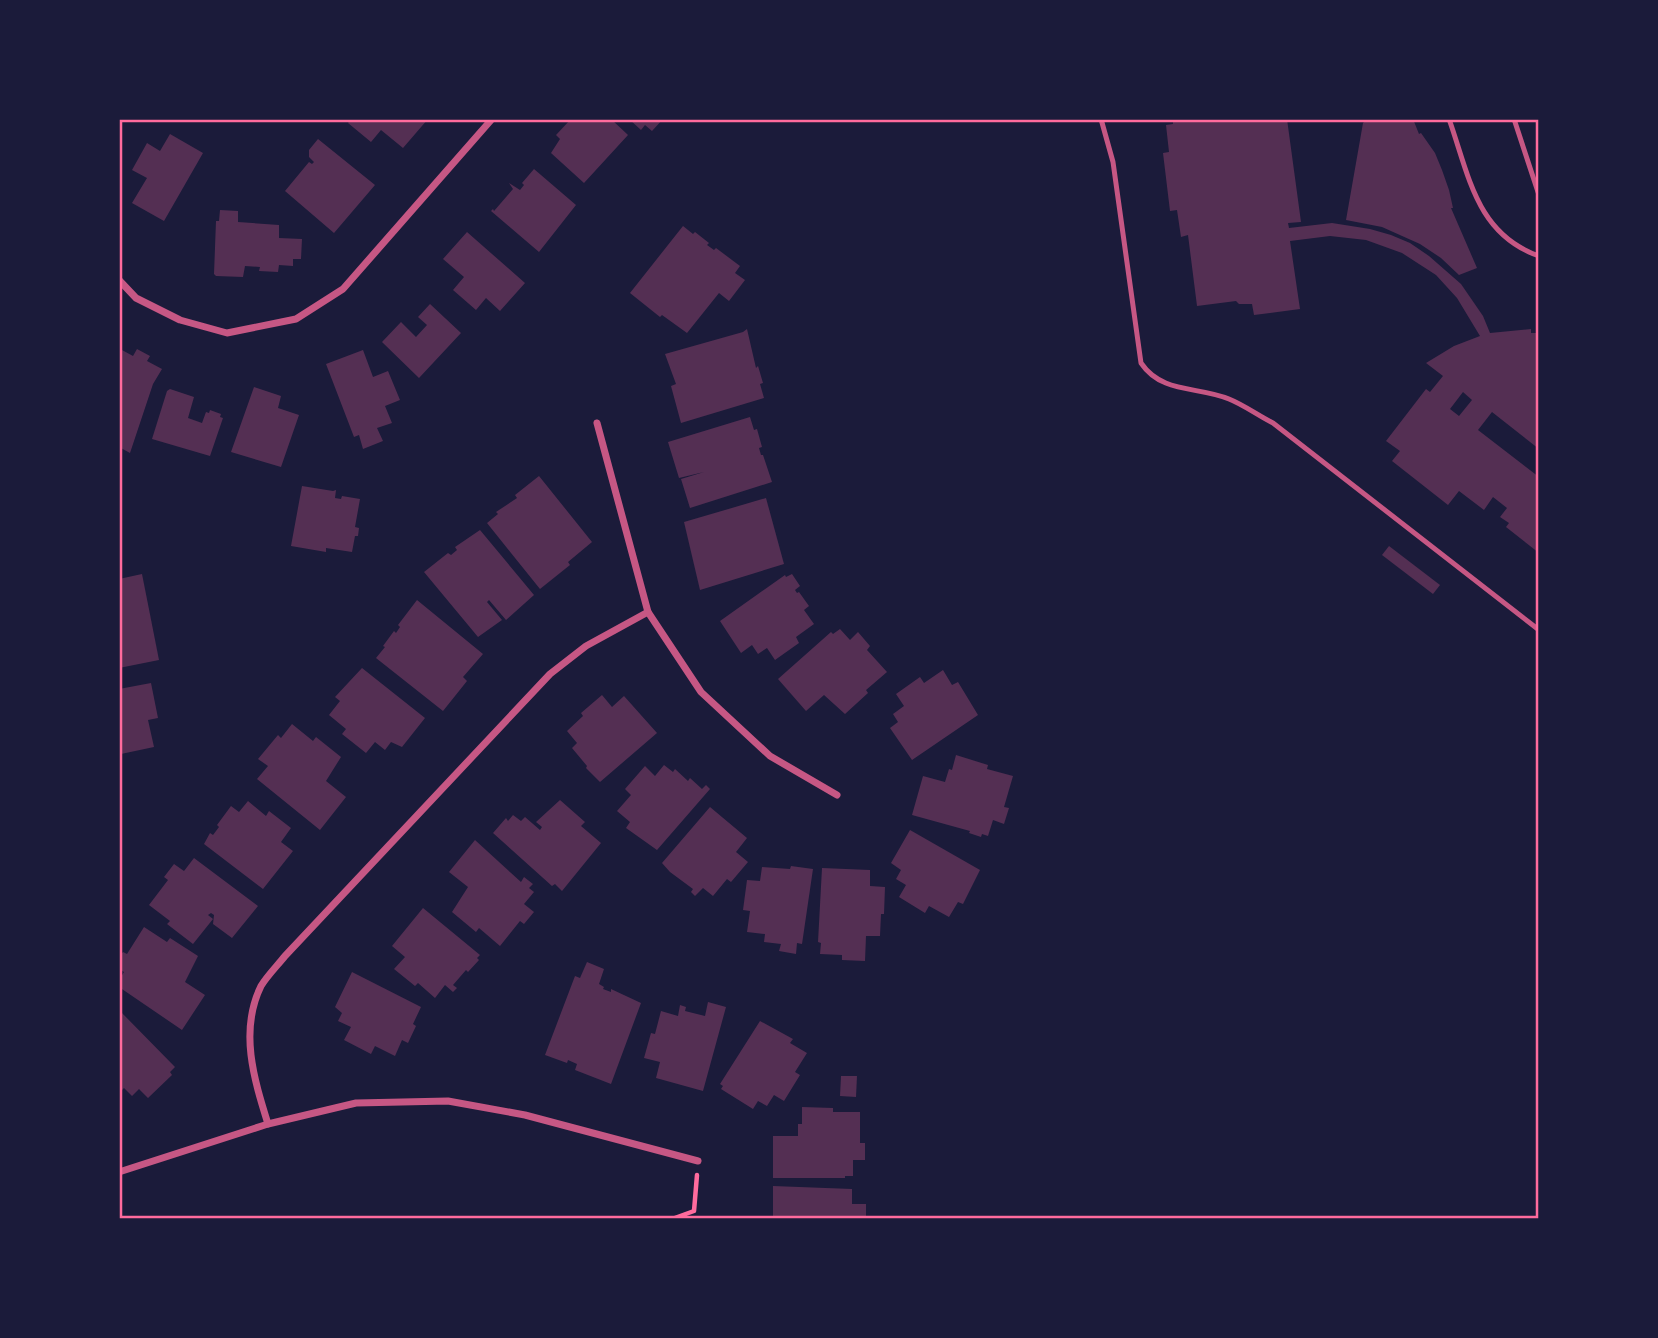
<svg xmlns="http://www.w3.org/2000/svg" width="1658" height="1338" font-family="'Noto Serif',serif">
<rect width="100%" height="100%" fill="#1b1b3a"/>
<!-- building -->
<g fill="#542f53" fill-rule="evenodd">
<path d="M 351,119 L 428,119 L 403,148 L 381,130 L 371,142 L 348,123 Z"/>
<path d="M 571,119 L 611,119 L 628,135 L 584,183 L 551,153 L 560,139 L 556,135 Z"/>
<path d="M 629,119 L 663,119 L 652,131 L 645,125 L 641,130 Z"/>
<path d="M 1173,119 L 1287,119 L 1301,222 L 1288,223 L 1289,228 L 1332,223 L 1370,229 L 1391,235 L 1410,243 L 1429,256 L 1461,284 L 1483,316 L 1490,333 L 1531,329 L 1531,333 L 1539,333 L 1539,449 L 1492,412 L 1478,430 L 1539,477 L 1539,553 L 1506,527 L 1509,523 L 1500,517 L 1507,508 L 1493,497 L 1484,510 L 1459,491 L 1448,505 L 1392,461 L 1400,451 L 1386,441 L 1426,389 L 1430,392 L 1443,376 L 1426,363 L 1454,346 L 1480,336 L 1457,298 L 1436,275 L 1402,253 L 1366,240 L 1330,236 L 1290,241 L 1300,309 L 1254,315 L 1252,304 L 1239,304 L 1236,301 L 1197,306 L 1188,235 L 1181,237 L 1177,210 L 1170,211 L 1163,153 L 1169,152 L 1166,125 L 1173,124 ZM 1463,392 L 1472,400 L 1459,416 L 1450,409 Z"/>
<path d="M 1367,119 L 1413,119 L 1419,134 L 1421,133 L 1435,153 L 1442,170 L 1449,190 L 1453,208 L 1451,208 L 1477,268 L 1459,275 L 1441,258 L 1420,244 L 1382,227 L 1346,220 L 1363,123 Z"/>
<path d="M 170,134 L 203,153 L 164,221 L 132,203 L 147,178 L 132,170 L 147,143 L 160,151 Z"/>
<path d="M 318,139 L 375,185 L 334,233 L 285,191 L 309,162 L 312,164 L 314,162 L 309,157 L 309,150 Z"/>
<path d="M 534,169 L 576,205 L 539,252 L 491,211 L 493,209 L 494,211 L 513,189 L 509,183 L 520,190 L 524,185 L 522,183 Z"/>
<path d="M 220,210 L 238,211 L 238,222 L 279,225 L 279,238 L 302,239 L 301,259 L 293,259 L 293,266 L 279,265 L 278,272 L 259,271 L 260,267 L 245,266 L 243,277 L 216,276 L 214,274 L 216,221 L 219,221 Z"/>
<path d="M 683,226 L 693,234 L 695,232 L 709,243 L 707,245 L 714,250 L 716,248 L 740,266 L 735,273 L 745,280 L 729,301 L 719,293 L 687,333 L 662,315 L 660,317 L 630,293 Z"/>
<path d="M 467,232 L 525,283 L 500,311 L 486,298 L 476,310 L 453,290 L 464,277 L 443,259 Z"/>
<path d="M 430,304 L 461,333 L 419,378 L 382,342 L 401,322 L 416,337 L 427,325 L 418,317 Z"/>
<path d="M 747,329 L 756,368 L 758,366 L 763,383 L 760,384 L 764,398 L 681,423 L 671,386 L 676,384 L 665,354 L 743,332 Z"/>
<path d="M 137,349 L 150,356 L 147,361 L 162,369 L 153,384 L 130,453 L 119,447 L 119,355 L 122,350 L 133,356 Z"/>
<path d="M 363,350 L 373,377 L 388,371 L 400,400 L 385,406 L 392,423 L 377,428 L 383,441 L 363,449 L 359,435 L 354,437 L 326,364 Z"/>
<path d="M 254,387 L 281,396 L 278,408 L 299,415 L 281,467 L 231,452 Z"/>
<path d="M 170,389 L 194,397 L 188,418 L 202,423 L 206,412 L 209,413 L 210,410 L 221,414 L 220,417 L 223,418 L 210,456 L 152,439 L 167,391 Z"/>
<path d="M 750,417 L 754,430 L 757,429 L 762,447 L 759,448 L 761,455 L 763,455 L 772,482 L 690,508 L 681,479 L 704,472 L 679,478 L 668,442 Z"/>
<path d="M 539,476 L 592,542 L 568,562 L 570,565 L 540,589 L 487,523 L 498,514 L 496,512 L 517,498 L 515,495 Z"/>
<path d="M 302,486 L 333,491 L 336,490 L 335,498 L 341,499 L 342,496 L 360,499 L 355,527 L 359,528 L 358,536 L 355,536 L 352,552 L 326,548 L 326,552 L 291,546 Z"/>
<path d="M 766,498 L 784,564 L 700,590 L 684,522 Z"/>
<path d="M 480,530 L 534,595 L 506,620 L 489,600 L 487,602 L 502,620 L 478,637 L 424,572 L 448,553 L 451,555 L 457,550 L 455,547 Z"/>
<path d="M 1389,546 L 1440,585 L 1433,594 L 1382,555 Z"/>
<path d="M 142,574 L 159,660 L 119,668 L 119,579 Z"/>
<path d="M 792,574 L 800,586 L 795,590 L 797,593 L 799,592 L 809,606 L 804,610 L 814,624 L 796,637 L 799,643 L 775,660 L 767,648 L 758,654 L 752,645 L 741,653 L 720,621 L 785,575 L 786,577 Z"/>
<path d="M 417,600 L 483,654 L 463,677 L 467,681 L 443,711 L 376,658 L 385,647 L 383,646 L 394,631 L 396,633 L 400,627 L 398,625 Z"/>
<path d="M 840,629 L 850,640 L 858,632 L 870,646 L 867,650 L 887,672 L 866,690 L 868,693 L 845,714 L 824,695 L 806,711 L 778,679 L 831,632 L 833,634 Z"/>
<path d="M 362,668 L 425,718 L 402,747 L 391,742 L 385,750 L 375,742 L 366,753 L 342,734 L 346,729 L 329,715 L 340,701 L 335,697 Z"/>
<path d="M 943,670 L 952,685 L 958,682 L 978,715 L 912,760 L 890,728 L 898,722 L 893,714 L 904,706 L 896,694 L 920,677 L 924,683 Z"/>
<path d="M 151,683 L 158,718 L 148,720 L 154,747 L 121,754 L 119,744 L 119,689 Z"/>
<path d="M 602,695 L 612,707 L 624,696 L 657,733 L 600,782 L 586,768 L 587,766 L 572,748 L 577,743 L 567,731 L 583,716 L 581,713 Z"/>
<path d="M 292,724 L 313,741 L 316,737 L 341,757 L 326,781 L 346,797 L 320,830 L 257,779 L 268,766 L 258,759 L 278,735 L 281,738 Z"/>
<path d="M 956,755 L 988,765 L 987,769 L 1013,776 L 1004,807 L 1009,808 L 1004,824 L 993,820 L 988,836 L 982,834 L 981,837 L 969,833 L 970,831 L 912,815 L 923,776 L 945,782 L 949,769 L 952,770 Z"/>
<path d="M 664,765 L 673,772 L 675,769 L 688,781 L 690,778 L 702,789 L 706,785 L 710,789 L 657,850 L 626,828 L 630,822 L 617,811 L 631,795 L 625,789 L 645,766 L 655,776 Z"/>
<path d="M 560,800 L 585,822 L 581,826 L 601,843 L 562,891 L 555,884 L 552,886 L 493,833 L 506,818 L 508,821 L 513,815 L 521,821 L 525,817 L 540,830 L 542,827 L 536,822 Z"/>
<path d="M 248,801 L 266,816 L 269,811 L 291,828 L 281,842 L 293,851 L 263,889 L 204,844 L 210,833 L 213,835 L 219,827 L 217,825 L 231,806 L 239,812 Z"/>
<path d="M 710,807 L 747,838 L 736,852 L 748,862 L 731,882 L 727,879 L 713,896 L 703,888 L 695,896 L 691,892 L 693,889 L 670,872 L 662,863 Z"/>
<path d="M 910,830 L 980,870 L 963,904 L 958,902 L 949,917 L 929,906 L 925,913 L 899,897 L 906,885 L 896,879 L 901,870 L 891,863 Z"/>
<path d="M 475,840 L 521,882 L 524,877 L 533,884 L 529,888 L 534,892 L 524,904 L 534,912 L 524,924 L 520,921 L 500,946 L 479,928 L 476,932 L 452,912 L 468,887 L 449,872 Z"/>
<path d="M 194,858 L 258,906 L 232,938 L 213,924 L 214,915 L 211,913 L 208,915 L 213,919 L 193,944 L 167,924 L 170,921 L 149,905 L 168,880 L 164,877 L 174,864 L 184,871 Z"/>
<path d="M 791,866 L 813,869 L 802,944 L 797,943 L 796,954 L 779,951 L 781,944 L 764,942 L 765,934 L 747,932 L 750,911 L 743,910 L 747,880 L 760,881 L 762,867 L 790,869 Z"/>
<path d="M 822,868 L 870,870 L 870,886 L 885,887 L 884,914 L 881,914 L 880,936 L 866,936 L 865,961 L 842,960 L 842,955 L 820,954 L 821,943 L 818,942 Z"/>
<path d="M 423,908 L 480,955 L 477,958 L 479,960 L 468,972 L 466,970 L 453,985 L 457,988 L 453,992 L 445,985 L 435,998 L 418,983 L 415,986 L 394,969 L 405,957 L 392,946 Z"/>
<path d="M 144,927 L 167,942 L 170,938 L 198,956 L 185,982 L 205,995 L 182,1030 L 119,987 L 119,980 L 124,972 L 119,969 L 119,957 L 123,952 L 127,954 Z"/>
<path d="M 587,962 L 604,969 L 599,984 L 604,987 L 603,989 L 611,992 L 611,989 L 641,1003 L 611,1084 L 575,1070 L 577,1064 L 568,1060 L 567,1063 L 545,1055 L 575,976 L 580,978 Z"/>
<path d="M 352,972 L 421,1007 L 413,1024 L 416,1026 L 408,1043 L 402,1040 L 395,1056 L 375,1046 L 371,1054 L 344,1040 L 351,1027 L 338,1021 L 342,1013 L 335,1007 Z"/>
<path d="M 708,1002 L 726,1007 L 703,1091 L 656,1078 L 660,1062 L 644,1058 L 651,1033 L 655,1034 L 661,1011 L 678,1016 L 680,1005 L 686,1007 L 685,1011 L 705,1016 Z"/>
<path d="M 122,1013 L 175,1067 L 170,1072 L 172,1075 L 148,1098 L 139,1089 L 132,1096 L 124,1088 L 119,1093 L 119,1016 Z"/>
<path d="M 760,1021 L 793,1039 L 790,1043 L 807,1053 L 795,1072 L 800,1075 L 784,1101 L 774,1095 L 767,1106 L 758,1101 L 753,1109 L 721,1089 L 723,1086 L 720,1084 Z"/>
<path d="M 841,1076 L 857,1076 L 856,1097 L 840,1096 Z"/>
<path d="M 802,1107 L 833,1108 L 833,1112 L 860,1112 L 860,1143 L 865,1143 L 865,1160 L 853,1160 L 853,1176 L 845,1176 L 845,1178 L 773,1178 L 773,1136 L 798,1136 L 798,1124 L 802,1124 Z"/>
<path d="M 773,1186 L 852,1189 L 852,1204 L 866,1204 L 866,1219 L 773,1219 Z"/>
</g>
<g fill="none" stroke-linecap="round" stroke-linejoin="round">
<!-- path -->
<path stroke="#ff6b9d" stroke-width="4.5" d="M 672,1219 L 694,1211 L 697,1175"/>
<!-- service -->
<g stroke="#c65784" stroke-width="5">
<path d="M 1101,119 L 1113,162 L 1141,363 C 1162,394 1198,386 1229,399 C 1244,405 1259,416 1273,423 L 1539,630"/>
<path d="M 1449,119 C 1469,175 1476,234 1539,256"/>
<path d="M 1514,119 L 1539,195"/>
</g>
<!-- minor -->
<g stroke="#c65784" stroke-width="7">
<path d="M 119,280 L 136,298 L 180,320 L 227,333 L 296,319 L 343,289 L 492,119"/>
<path d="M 597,423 L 648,612 L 701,692 L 770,756 L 837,795"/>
<path d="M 268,1124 C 254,1079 239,1031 261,986 C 267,976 277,966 285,956 L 550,674 L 586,646 L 648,612"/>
<path d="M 119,1172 L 268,1124 L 356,1103 L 448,1101 L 525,1115 L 698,1161"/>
</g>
</g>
<!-- border -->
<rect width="1658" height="1338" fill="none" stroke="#1b1b3a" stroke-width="242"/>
<rect x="121" y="121" width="1416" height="1096" fill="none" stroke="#ff6b9d" stroke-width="2.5"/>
</svg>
